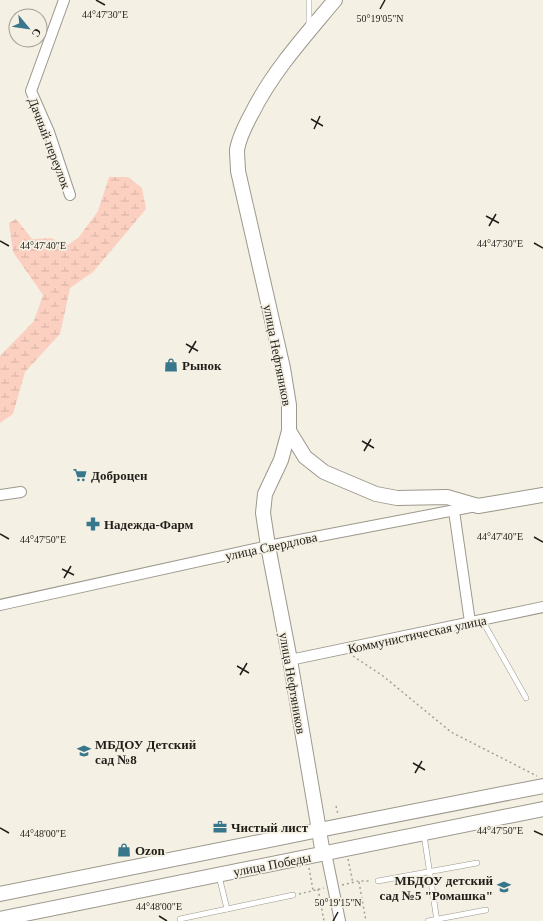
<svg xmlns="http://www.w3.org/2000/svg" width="543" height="921" font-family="Georgia,serif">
<defs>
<pattern id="wetland-marsh" width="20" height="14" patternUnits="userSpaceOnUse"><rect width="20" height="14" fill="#fbd0c1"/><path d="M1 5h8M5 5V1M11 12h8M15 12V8" fill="none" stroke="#d7b2a5"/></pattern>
</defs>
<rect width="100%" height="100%" fill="#f5f0e4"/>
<!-- wetland -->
<path fill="url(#wetland-marsh)" d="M 109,177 L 128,177 L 142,188 L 146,209 L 93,272 L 70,288 L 60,334 L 25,372 L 13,414 L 0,423 L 0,356 L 34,321 L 43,295 L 13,252 L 9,223 L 16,219 L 32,239 L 51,238 L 68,245 L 79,237 L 98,211 Z"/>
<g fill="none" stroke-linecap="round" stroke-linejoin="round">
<!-- lane casing -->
<g stroke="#9c988c" stroke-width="6">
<g id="lane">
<path d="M 309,26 L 309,0"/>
<path d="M 482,620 L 526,698"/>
<path d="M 424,835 L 437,921"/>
<path d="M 219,876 L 227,909"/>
<path d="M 378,881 L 477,863"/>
<path d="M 180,919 L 293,895"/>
<path d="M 428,921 L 486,910"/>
</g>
</g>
<!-- street casing -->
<g stroke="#9c988c" stroke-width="12">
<g id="street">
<path d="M 64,0 L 31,91 L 49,132 L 70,195"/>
<path d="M 0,495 L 21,492"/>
<path d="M 454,511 L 470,622"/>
<path d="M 0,605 L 268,546 L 476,506"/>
<path d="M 290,660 L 543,607"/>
<path d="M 326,853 L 340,921"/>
</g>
</g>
<!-- secondary casing -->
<g stroke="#9c988c" stroke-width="16">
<g id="secondary">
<path d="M 289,431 L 305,457 L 324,472 L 376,494 L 397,498 L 447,497 L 478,506 L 543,495"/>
<path d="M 323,854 L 290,660 L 268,546 L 263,513 L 265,494 L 281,460 L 289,431 L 289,405 L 283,368 L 238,171 C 238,165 237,157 237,150 C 239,137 246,124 252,113 C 273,71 305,36 335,0"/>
<path d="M 0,894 L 319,830 L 543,786"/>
<path d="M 0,919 L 543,809"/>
</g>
</g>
<!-- path -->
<g stroke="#a4a097" stroke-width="1.5" stroke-dasharray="2 3" stroke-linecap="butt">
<path d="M 353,656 L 383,676 L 451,732 L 537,776"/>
<path d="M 336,806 L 338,814"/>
<path d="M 348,859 L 353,883"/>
<path d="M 309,868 L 313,890"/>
<path d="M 359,882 L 366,921"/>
<path d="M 342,885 L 359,881 L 371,881"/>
<path d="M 318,889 L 324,921"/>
<path d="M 299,894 L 324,888"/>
</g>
<!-- lane -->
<use href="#lane" stroke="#fff" stroke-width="5"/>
<!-- street -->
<use href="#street" stroke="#fff" stroke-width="10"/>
<!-- secondary -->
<use href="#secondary" stroke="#fff" stroke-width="14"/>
</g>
<!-- ticks -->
<path fill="none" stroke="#211f1a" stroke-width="1.5" d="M 96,0 L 105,5M 380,9 L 385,0M 311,119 L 323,126M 314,129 L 320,116M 486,216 L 499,223M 489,226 L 496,214M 0,241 L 9,246M 534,243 L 543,248M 186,344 L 198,351M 189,353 L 196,341M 362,441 L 374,448M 364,451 L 371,439M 0,534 L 9,539M 534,537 L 543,542M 62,569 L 74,575M 64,578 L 71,566M 237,666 L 249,673M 240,675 L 247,663M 413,763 L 425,770M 415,773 L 422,761M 0,828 L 9,833M 534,831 L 543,835M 159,916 L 167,921M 333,921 L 338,912"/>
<!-- icons -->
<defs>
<g id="shop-bare" transform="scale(1.08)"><path d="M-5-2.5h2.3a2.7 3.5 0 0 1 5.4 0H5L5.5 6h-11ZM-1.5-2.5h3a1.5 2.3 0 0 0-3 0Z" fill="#37768b" stroke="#f5f0e4" stroke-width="2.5" paint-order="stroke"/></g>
<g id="supermarket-bare" transform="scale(1.08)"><path d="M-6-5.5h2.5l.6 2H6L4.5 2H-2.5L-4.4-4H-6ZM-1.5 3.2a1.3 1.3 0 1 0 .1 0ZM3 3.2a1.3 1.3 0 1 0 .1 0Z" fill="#37768b" stroke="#f5f0e4" stroke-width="2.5" paint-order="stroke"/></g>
<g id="pharmacy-bare" transform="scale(1.08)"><path d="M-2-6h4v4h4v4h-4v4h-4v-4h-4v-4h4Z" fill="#37768b" stroke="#f5f0e4" stroke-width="2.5" paint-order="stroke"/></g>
<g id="school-bare" transform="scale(1.08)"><path d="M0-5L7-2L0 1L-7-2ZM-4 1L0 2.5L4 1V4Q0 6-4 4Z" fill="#37768b" stroke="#f5f0e4" stroke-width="2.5" paint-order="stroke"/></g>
<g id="office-bare" transform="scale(1.08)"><path d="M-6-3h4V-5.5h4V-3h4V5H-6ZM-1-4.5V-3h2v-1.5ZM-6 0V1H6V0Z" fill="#37768b" stroke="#f5f0e4" stroke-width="2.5" paint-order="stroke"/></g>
</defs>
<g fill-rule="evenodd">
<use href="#shop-bare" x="171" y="365"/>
<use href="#supermarket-bare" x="80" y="475"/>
<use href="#pharmacy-bare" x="93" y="524"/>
<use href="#school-bare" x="84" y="751"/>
<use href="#office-bare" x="220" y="827"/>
<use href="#shop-bare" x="124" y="850"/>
<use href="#school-bare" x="504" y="887"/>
</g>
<g text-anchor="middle" stroke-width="3.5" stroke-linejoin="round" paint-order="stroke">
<!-- street labels -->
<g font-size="13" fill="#211f1a" stroke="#f5f0e4">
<text transform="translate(50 143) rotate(69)" y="5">Дачный переулок</text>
<text transform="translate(278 355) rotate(79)" y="5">улица Нефтяников</text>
<text transform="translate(271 546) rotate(-12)" y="5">улица Свердлова</text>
<text transform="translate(417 634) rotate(-12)" y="5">Коммунистическая улица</text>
<text transform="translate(293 683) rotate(80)" y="5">улица Нефтяников</text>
<text transform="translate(272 864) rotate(-11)" y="5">улица Победы</text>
</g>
<!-- poi labels -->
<g font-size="13" font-weight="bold" fill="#211f1a" stroke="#f5f0e4" text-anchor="start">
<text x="182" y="370">Рынок</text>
<text x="91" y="480">Доброцен</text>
<text x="104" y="529">Надежда-Фарм</text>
<text x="95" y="749">МБДОУ Детский<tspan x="95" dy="15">сад №8</tspan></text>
<text x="231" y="832">Чистый лист</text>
<text x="135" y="855">Ozon</text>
<text x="493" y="885" text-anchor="end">МБДОУ детский<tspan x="493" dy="15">сад №5 "Ромашка"</tspan></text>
</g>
</g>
<g font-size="10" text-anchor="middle" fill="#211f1a" stroke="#f5f0e4" stroke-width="3.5" stroke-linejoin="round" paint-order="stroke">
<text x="105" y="18">44°47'30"E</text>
<text x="380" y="22">50°19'05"N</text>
<text x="500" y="247">44°47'30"E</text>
<text x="43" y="249">44°47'40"E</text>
<text x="500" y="540">44°47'40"E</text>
<text x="43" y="543">44°47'50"E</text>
<text x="500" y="834">44°47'50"E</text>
<text x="43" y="837">44°48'00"E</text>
<text x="338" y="906">50°19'15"N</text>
<text x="159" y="910">44°48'00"E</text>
</g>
<!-- north arrow -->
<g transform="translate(28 28) rotate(119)"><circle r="19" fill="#f5f0e4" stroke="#a09c93"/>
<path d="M0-3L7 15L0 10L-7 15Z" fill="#37768b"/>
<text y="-6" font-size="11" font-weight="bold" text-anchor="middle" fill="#211f1a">С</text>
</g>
</svg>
